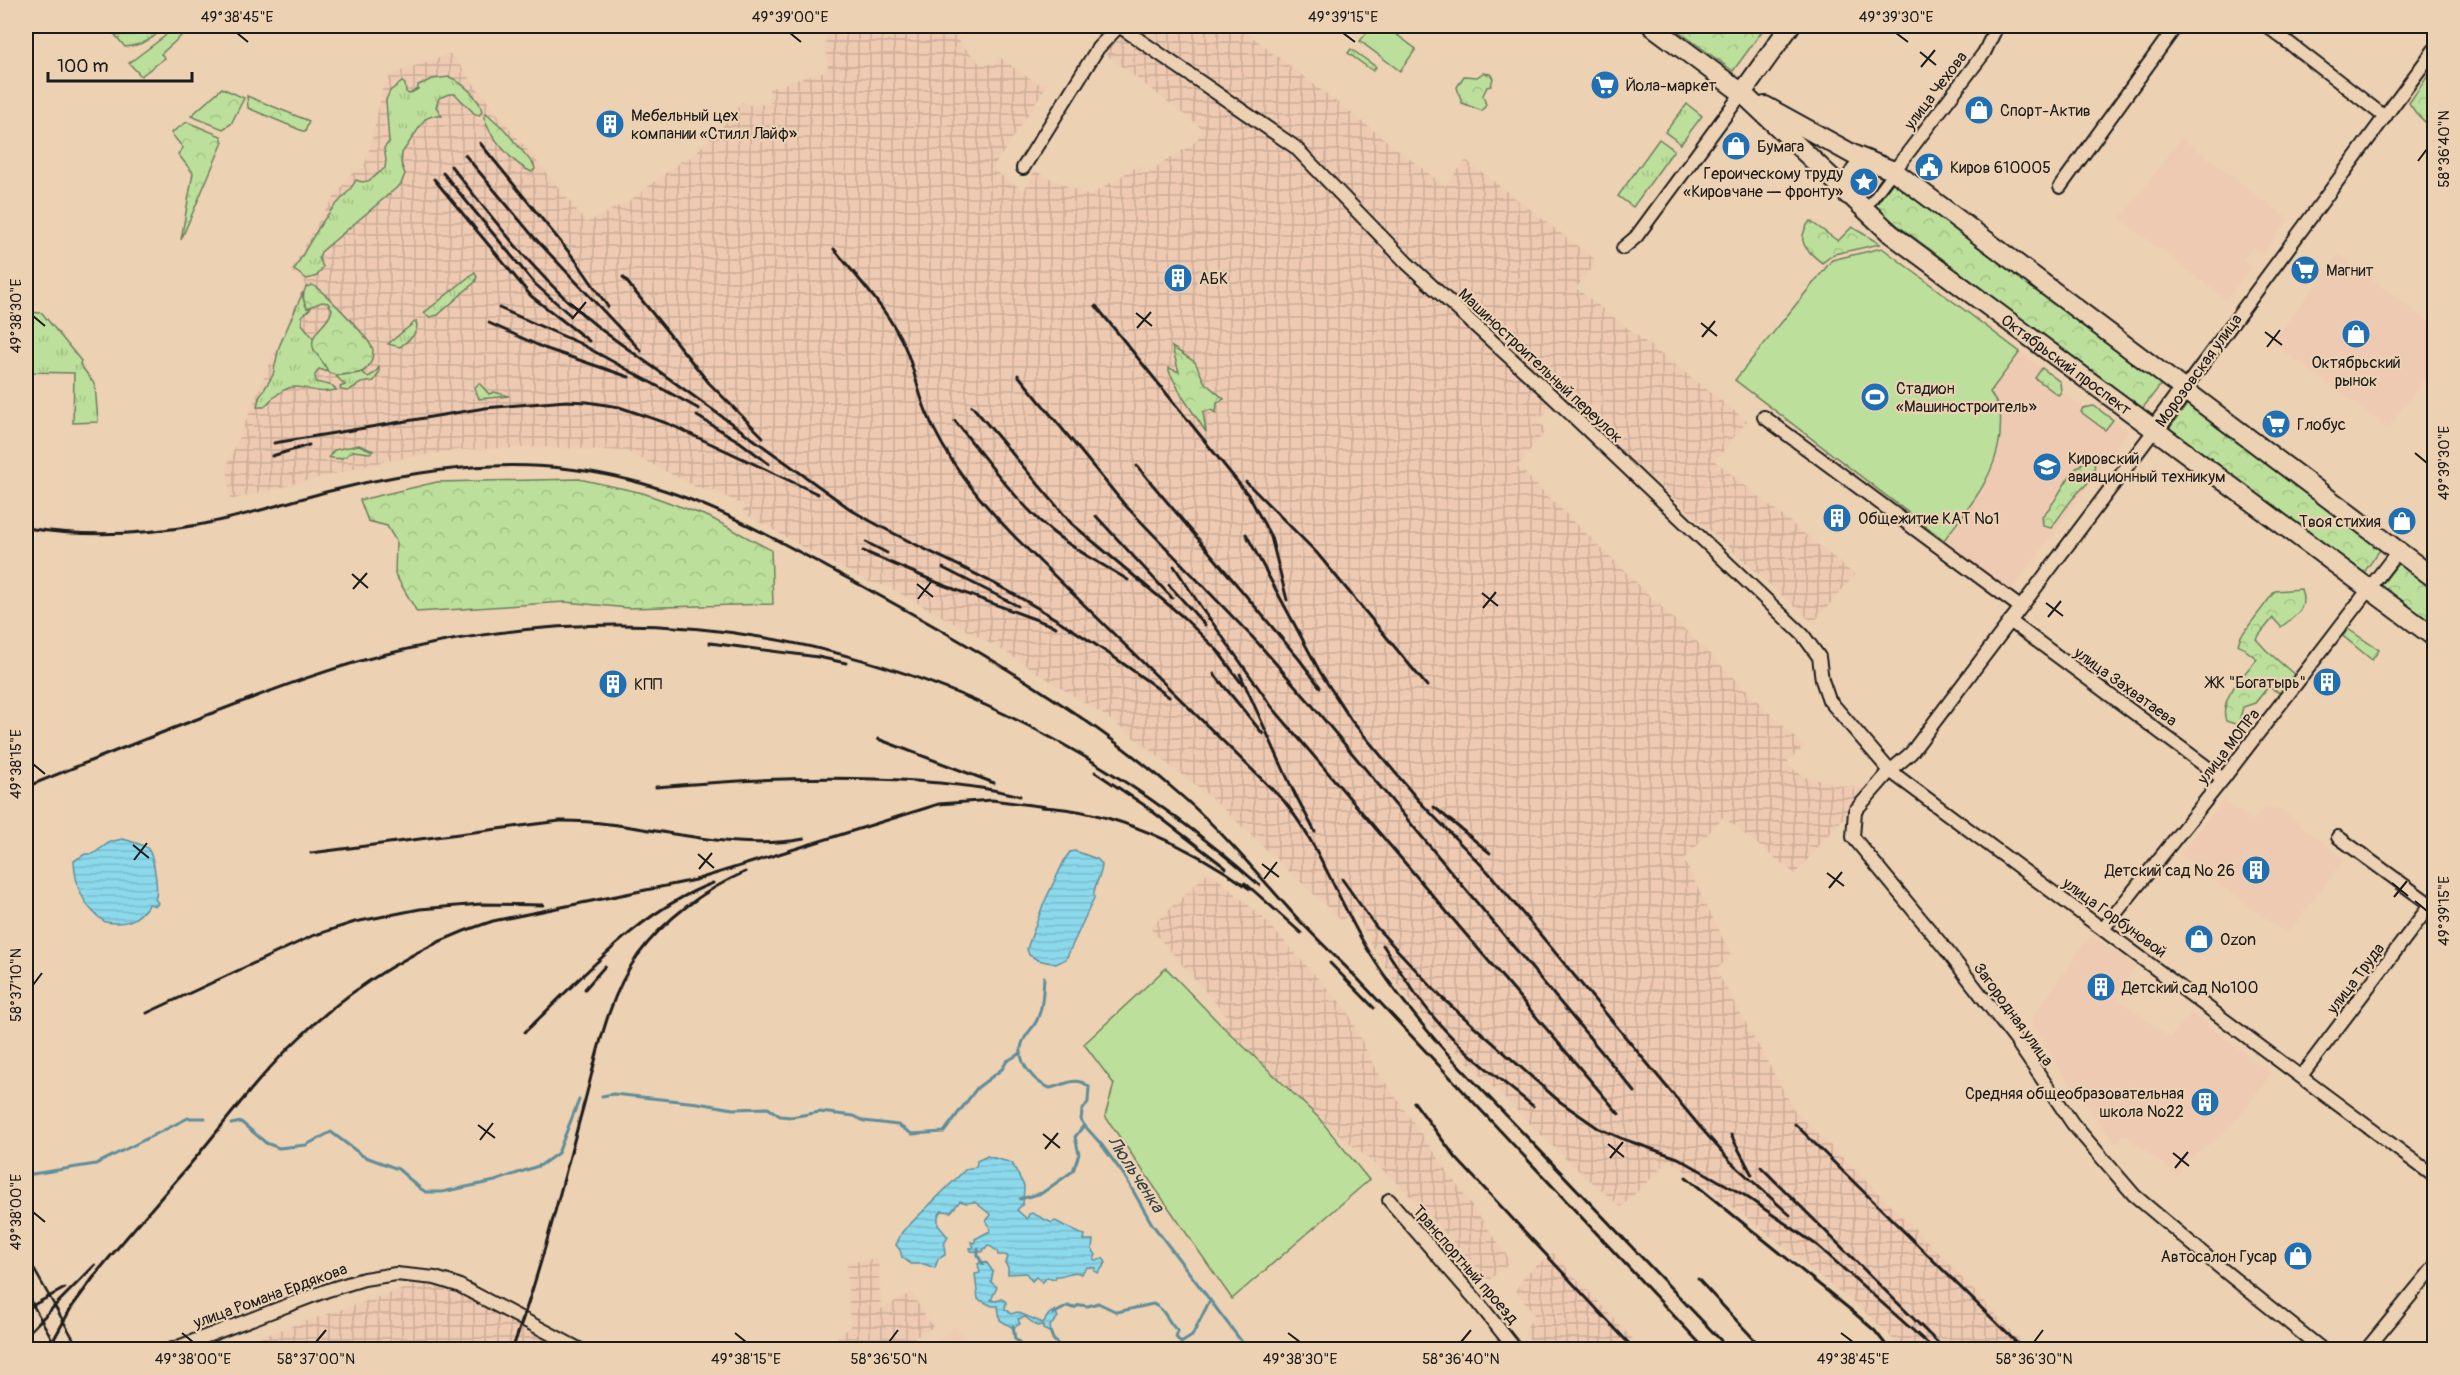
<svg xmlns="http://www.w3.org/2000/svg" width="2460" height="1375" font-family="Pangolin,sans-serif">
<defs>
<pattern id="industrial-grid" width="8" height="8" patternUnits="userSpaceOnUse" patternTransform="scale(1.5)"><rect width="8" height="8" fill="#efcab2"/><path d="M0 4h8M4 0v8" fill="none" stroke="#ccad98"/></pattern>
<pattern id="grass-tufts" width="24" height="20" patternUnits="userSpaceOnUse" patternTransform="scale(1.5)"><rect width="24" height="20" fill="#bce09b"/><path d="M3 7l-1-3M5 7V3M7 7l1-3M15 17l-1-3M17 17v-4M19 17l1-3" fill="none" stroke="#a1c085"/></pattern>
<pattern id="forest-crowns" width="20" height="18" patternUnits="userSpaceOnUse" patternTransform="scale(1.5)"><rect width="20" height="18" fill="#bce09b"/><path d="M2 6a3 3 0 1 1 6 0M12 15a3 3 0 1 1 6 0" fill="none" stroke="#a1c085"/></pattern>
<pattern id="water-rules" width="6" height="5" patternUnits="userSpaceOnUse" patternTransform="scale(1.5)"><rect width="6" height="5" fill="#8cd9ec"/><path d="M0 2.5h6" fill="none" stroke="#78baca"/></pattern>
</defs>
<rect width="100%" height="100%" fill="#ecd1b3"/>
<filter id="ink" filterUnits="userSpaceOnUse"><feTurbulence type="fractalNoise" baseFrequency=".0167" numOctaves="2"/><feDisplacementMap in="SourceGraphic" scale="12" xChannelSelector="R" yChannelSelector="G"/><feConvolveMatrix kernelMatrix="1 2 1 2 8 2 1 2 1" color-interpolation-filters="sRGB"/></filter>
<g filter="url(#ink)">
<!-- built -->
<g fill="#efcab2">
<path d="M 2182,138 L 2288,219 L 2262,254 L 2254,247 L 2243,260 L 2252,267 L 2226,300 L 2120,219 Z"/>
<path d="M 2339,254 L 2434,326 L 2434,366 L 2388,428 L 2272,342 Z"/>
<path d="M 2020,352 L 2060,382 L 2061,392 L 2083,408 L 2094,406 L 2128,431 L 2011,591 L 1944,540 L 1982,490 L 2000,410 L 1990,392 Z"/>
<path d="M 2224,800 L 2253,821 L 2266,807 L 2278,808 L 2345,859 L 2287,934 L 2179,854 Z"/>
<path d="M 2091,935 L 2136,966 L 2115,996 L 2170,1038 L 2191,1012 L 2271,1074 L 2230,1128 L 2180,1166 L 2181,1171 L 2177,1175 L 2124,1134 L 2116,1143 L 2066,1079 L 2030,1021 Z"/>
<path d="M 954,1327 L 977,1349 L 929,1349 Z"/>
</g>
<!-- industrial -->
<g fill="url(#industrial-grid)">
<path d="M 824,26 L 945,26 L 980,64 L 993,64 L 1000,57 L 1018,71 L 1039,84 L 1049,82 L 992,169 L 1024,191 L 1034,171 L 1089,196 L 1138,166 L 1145,174 L 1193,144 L 1204,130 L 1103,52 L 1126,26 L 1242,26 L 1241,28 L 1445,186 L 1466,160 L 1597,261 L 1576,288 L 1747,421 L 1715,461 L 1855,575 L 1813,623 L 1570,405 L 1554,403 L 1538,421 L 1546,430 L 1517,466 L 1804,746 L 1787,763 L 1791,768 L 1805,777 L 1843,786 L 1869,788 L 1795,874 L 1723,817 L 1684,860 L 1731,955 L 1716,970 L 1795,1111 L 1938,1252 L 2028,1349 L 1903,1349 L 1870,1316 L 1748,1218 L 1670,1160 L 1621,1207 L 1570,1163 L 1426,1021 L 1396,983 L 1373,948 L 1355,913 L 1341,920 L 1213,799 L 1107,717 L 1002,650 L 887,586 L 869,582 L 818,556 L 742,512 L 745,506 L 711,489 L 708,493 L 626,451 L 543,447 L 457,450 L 386,461 L 230,500 L 227,465 L 305,282 L 291,271 L 323,213 L 350,175 L 364,167 L 372,141 L 382,90 L 392,74 L 449,54 L 452,55 L 490,105 L 577,210 L 586,223 L 629,201 L 683,160 L 690,158 L 721,128 L 742,102 L 748,105 L 770,104 L 769,89 L 828,70 Z"/>
<path d="M 1209,871 L 1261,916 L 1347,1010 L 1375,1068 L 1511,1261 L 1489,1280 L 1399,1184 L 1318,1117 L 1220,1024 L 1228,1017 L 1150,928 Z"/>
<path d="M 1553,1253 L 1642,1349 L 1538,1349 L 1526,1335 L 1528,1324 L 1536,1317 L 1516,1290 L 1525,1275 Z"/>
<path d="M 878,1258 L 881,1309 L 911,1293 L 933,1327 L 896,1349 L 837,1349 L 838,1335 L 850,1328 L 847,1263 Z"/>
<path d="M 415,1285 L 445,1285 L 563,1349 L 220,1350 Z"/>
</g>
<!-- grass -->
<g fill="url(#grass-tufts)" stroke="#6c7e5c" stroke-width="1.5">
<path d="M 155,26 L 163,27 C 153,40 142,45 125,47 L 115,35 L 133,35 L 155,30 Z"/>
<path d="M 170,26 L 186,26 L 181,36 L 161,54 L 165,58 L 141,76 L 129,63 L 165,36 Z"/>
<path d="M 1351,49 L 1376,67 L 1373,71 L 1348,53 Z"/>
<path d="M 449,77 C 461,81 481,99 482,112 L 479,115 L 475,114 L 455,94 L 449,94 L 439,98 L 436,107 L 442,116 L 432,116 L 425,119 L 402,153 L 401,163 L 405,174 L 401,184 L 321,252 L 319,258 L 323,267 L 317,276 L 307,279 L 294,270 C 305,251 315,231 329,213 C 338,201 349,194 356,180 C 369,186 375,175 385,168 L 386,160 L 384,148 L 389,142 L 386,100 L 390,91 L 402,82 L 405,84 L 406,92 L 409,94 L 418,89 L 418,85 L 433,79 Z"/>
<path d="M 1687,104 L 1702,116 L 1681,144 L 1665,132 Z"/>
<path d="M 1659,139 L 1674,150 L 1633,207 L 1618,196 Z"/>
<path d="M 475,272 L 477,277 L 475,282 L 438,315 L 430,317 L 424,313 Z"/>
<path d="M 303,292 L 303,298 L 307,308 L 311,308 L 302,316 L 302,324 L 314,339 C 313,352 324,360 328,372 L 319,369 L 315,375 L 316,382 L 333,386 L 336,390 C 302,398 299,369 264,407 L 257,407 L 259,398 L 273,375 L 279,347 Z"/>
<path d="M 26,312 L 42,313 L 81,361 L 80,364 L 95,385 L 98,422 L 73,423 L 74,373 L 26,372 Z"/>
<path d="M 416,321 C 420,333 409,340 400,347 L 388,344 Z"/>
<path d="M 379,367 L 379,373 L 374,381 L 361,383 L 348,391 L 341,390 L 340,387 L 345,385 L 336,376 L 362,372 L 368,377 L 375,373 Z"/>
<path d="M 2042,368 L 2060,382 L 2061,392 L 2058,395 L 2035,378 Z"/>
<path d="M 479,383 L 489,394 L 494,392 L 509,396 L 479,399 L 475,388 Z"/>
<path d="M 2094,406 L 2113,420 L 2105,430 L 2081,412 L 2083,408 Z"/>
</g>
<!-- forest -->
<g fill="url(#forest-crowns)" stroke="#6c7e5c" stroke-width="1.5">
<path d="M 1681,26 L 1766,26 L 1733,71 L 1677,30 Z"/>
<path d="M 2434,67 L 2434,102 L 2431,107 L 2434,111 L 2434,116 L 2425,122 L 2416,113 L 2409,103 Z"/>
<path d="M 1483,73 L 1490,74 L 1493,78 L 1491,86 L 1487,87 L 1483,95 L 1486,105 L 1482,111 L 1462,103 L 1457,87 L 1464,76 L 1477,77 Z"/>
<path d="M 222,88 L 244,98 L 231,124 L 223,129 L 191,116 Z"/>
<path d="M 247,96 L 309,121 L 305,132 L 248,108 Z"/>
<path d="M 486,113 L 504,129 L 534,165 L 535,169 L 532,172 C 515,166 488,135 484,117 Z"/>
<path d="M 187,122 L 221,136 L 223,142 L 181,240 L 193,173 L 178,154 L 183,148 L 171,133 Z"/>
<path d="M 1892,180 L 2162,383 L 2142,409 L 1872,206 Z"/>
<path d="M 1810,221 L 1838,241 L 1852,227 L 1880,244 L 1834,254 L 1822,263 C 1805,249 1795,241 1810,221 Z"/>
<path d="M 312,285 C 323,290 370,338 373,350 C 373,355 372,360 370,364 C 365,372 359,374 350,374 C 341,374 336,377 328,372 C 325,362 316,356 313,347 C 309,332 331,323 332,309 L 328,303 L 322,302 L 307,308 C 302,300 302,294 306,287 Z"/>
<path d="M 1172,347 L 1195,362 L 1205,383 L 1224,399 L 1217,403 L 1216,413 L 1211,410 L 1203,412 L 1206,432 L 1182,396 L 1169,371 L 1169,368 L 1179,372 Z"/>
<path d="M 2189,402 L 2382,547 L 2363,574 L 2169,429 Z"/>
<path d="M 359,445 L 373,451 L 370,453 L 353,451 C 346,457 339,461 329,457 L 334,450 Z"/>
<path d="M 2089,459 L 2094,460 C 2097,480 2086,483 2075,496 C 2066,506 2059,518 2051,528 L 2043,526 L 2042,516 C 2061,499 2065,471 2089,459 Z"/>
<path d="M 579,479 L 643,493 L 709,517 L 771,550 L 773,604 L 629,608 L 565,602 L 417,612 L 395,574 L 396,541 L 387,526 L 368,521 L 360,500 L 437,482 Z"/>
<path d="M 2401,560 L 2434,585 L 2434,628 L 2380,587 Z"/>
<path d="M 2301,589 C 2308,610 2296,615 2281,627 L 2273,618 L 2256,639 L 2266,650 L 2296,676 L 2280,693 L 2268,687 L 2255,703 L 2243,707 L 2238,725 L 2226,721 C 2218,699 2244,675 2257,659 L 2238,644 L 2241,636 L 2275,591 Z"/>
<path d="M 2348,629 L 2379,650 L 2372,660 L 2343,636 Z"/>
</g>
<!-- garden -->
<g fill="#bce09b" stroke="#6c7e5c" stroke-width="1.5">
<path d="M 1372,26 L 1385,26 L 1416,49 L 1400,71 L 1360,41 Z"/>
<path d="M 1882,248 L 2020,352 L 1990,392 C 1993,397 1997,403 1999,408 C 2002,416 2000,427 2000,436 C 1995,478 1969,507 1944,540 L 1735,380 L 1832,260 Z"/>
<path d="M 1166,968 L 1220,1024 L 1318,1117 L 1369,1180 L 1232,1299 L 1105,1116 L 1114,1084 L 1084,1044 Z"/>
</g>
<!-- water -->
<g fill="url(#water-rules)" stroke="#5f8d99" stroke-width="1.5">
<path d="M 122,839 C 127,840 145,845 148,849 C 154,856 159,892 155,899 L 158,903 L 156,906 L 149,904 C 137,922 125,925 105,922 C 84,908 75,885 74,861 L 85,854 L 93,854 L 110,842 Z"/>
<path d="M 1075,851 L 1097,859 L 1102,864 C 1102,877 1092,886 1094,898 L 1066,959 L 1056,964 L 1038,960 L 1029,955 L 1027,949 L 1029,943 L 1043,905 L 1065,859 L 1070,852 Z"/>
<path d="M 987,1156 L 1012,1163 L 1024,1186 L 1023,1204 L 1017,1210 L 1027,1219 L 1029,1214 L 1032,1213 L 1052,1223 L 1055,1221 C 1062,1224 1080,1235 1085,1235 L 1084,1240 L 1093,1240 L 1092,1249 L 1096,1255 L 1094,1259 L 1097,1261 L 1103,1258 L 1106,1263 L 1098,1273 L 1094,1271 L 1095,1268 L 1087,1267 L 1081,1274 C 1073,1269 1065,1277 1056,1276 L 1055,1279 L 1047,1277 L 1043,1282 L 1036,1277 L 1032,1281 L 1026,1273 L 1008,1274 L 1008,1267 L 1005,1263 L 1008,1258 L 1006,1255 L 998,1255 L 997,1251 L 988,1245 L 982,1252 L 971,1251 L 970,1248 L 974,1247 L 971,1242 L 975,1243 L 975,1239 L 990,1231 L 989,1225 L 986,1221 L 991,1215 L 975,1202 L 966,1203 L 960,1201 L 951,1212 L 942,1211 L 938,1216 L 938,1225 L 948,1237 L 944,1244 L 945,1255 L 938,1259 L 935,1268 L 924,1264 L 911,1264 L 902,1257 L 900,1250 L 896,1245 L 902,1232 L 966,1169 L 976,1167 L 977,1161 Z"/>
<path d="M 981,1261 L 987,1263 L 993,1272 L 991,1282 L 997,1287 L 991,1300 L 996,1301 L 1002,1299 L 1006,1302 L 1005,1309 L 1011,1314 L 1017,1312 L 1043,1323 L 1049,1314 L 1055,1310 L 1058,1317 L 1050,1326 L 1051,1333 L 1043,1329 L 1043,1325 L 1037,1326 L 1025,1317 L 1018,1319 L 1020,1324 L 1013,1328 L 1000,1320 L 998,1306 L 992,1306 L 978,1299 L 975,1274 L 980,1273 L 978,1264 Z"/>
</g>
<g fill="none" stroke-linecap="round" stroke-linejoin="round">
<!-- stream -->
<g stroke="#5f8d99" stroke-width="3">
<path d="M 1044,977 C 1043,991 1043,1007 1037,1020 C 1033,1029 1025,1034 1022,1044 C 1016,1062 1035,1083 1050,1088 C 1065,1085 1077,1075 1089,1087 L 1088,1102 L 1082,1111 L 1081,1120 L 1084,1125 L 1101,1144 L 1124,1175 L 1152,1224 L 1248,1350"/>
<path d="M 602,1096 L 613,1094 L 698,1103 L 733,1109 L 768,1108 L 780,1116 L 791,1117 L 820,1112 L 854,1116 L 864,1121 L 898,1125 L 912,1134 L 944,1132 L 977,1088 L 1002,1069 L 1007,1061 L 1021,1053"/>
<path d="M 231,1124 L 241,1122 L 266,1143 L 279,1148 L 306,1145 L 331,1132 L 363,1156 L 398,1169 L 421,1189 L 426,1192 L 442,1192 L 495,1181 L 541,1165 L 558,1153 L 579,1100"/>
<path d="M 26,1175 L 96,1164 L 188,1118 L 205,1118"/>
<path d="M 1020,1199 L 1042,1193 L 1073,1171 L 1079,1154 L 1075,1137 L 1084,1125"/>
<path d="M 978,1248 L 978,1256 L 983,1264"/>
<path d="M 1053,1314 L 1068,1306 L 1073,1308 L 1080,1305 L 1088,1306 L 1098,1303 L 1117,1312 L 1153,1304 C 1166,1309 1168,1324 1178,1331 L 1176,1337 L 1181,1343 L 1192,1336 L 1209,1302"/>
<path d="M 1013,1326 L 1015,1339 L 1019,1342 L 1018,1350"/>
<path d="M 1050,1331 L 1053,1339 L 1063,1350"/>
</g>
<!-- pedestrian casing -->
<g stroke="#1c1c1c" stroke-width="13">
<path id="pedestrian" d="M 1864,211 L 1894,171"/>
</g>
<!-- minor casing -->
<g stroke="#1c1c1c" stroke-width="16">
<g id="minor">
<path d="M 1119,26 L 1295,147 L 1408,264 L 1553,397 L 1803,635 L 1819,657 L 1822,680 L 1829,700 L 1890,771 L 2434,1176"/>
<path d="M 2267,26 L 2385,117"/>
<path d="M 1023,168 L 1098,48 L 1119,26"/>
<path d="M 1894,171 L 1984,53 L 1997,26"/>
<path d="M 2060,187 L 2176,26"/>
<path d="M 1623,248 L 1636,237 L 1742,93"/>
<path d="M 2185,388 L 2434,50"/>
<path d="M 1764,417 L 2020,607"/>
<path d="M 2156,428 L 1911,753 L 1890,771 L 1855,811 L 1853,837 L 1947,951 L 2015,1039 L 2073,1124 L 2134,1195 L 2217,1265 L 2323,1350"/>
<path d="M 2010,621 L 2223,779"/>
<path d="M 2338,837 L 2434,907"/>
<path d="M 2103,929 L 2223,779 L 2398,551"/>
<path d="M 2301,1076 L 2434,900"/>
<path d="M 1389,1200 L 1477,1301 L 1516,1350"/>
<path d="M 170,1350 L 328,1290 L 364,1279 L 396,1274 L 435,1278 L 458,1285 L 581,1350"/>
<path d="M 2366,1350 L 2434,1267"/>
</g>
</g>
<!-- secondary casing -->
<g stroke="#1c1c1c" stroke-width="21">
<path id="secondary" d="M 26,1274 L 69,1350"/>
</g>
<!-- primary casing -->
<g stroke="#1c1c1c" stroke-width="22">
<g id="primary">
<path id="s1" d="M 1652,26 L 1742,93 L 1891,234 L 2434,637"/>
<path d="M 1742,93 L 1790,26"/>
<path d="M 1765,106 L 1854,155 L 1894,171 L 2434,578"/>
<path d="M 1848,195 C 1849,178 1854,166 1871,162"/>
<path d="M 2156,428 L 2185,388"/>
</g>
</g>
<!-- pedestrian -->
<use href="#pedestrian" stroke="#ecd1b3" stroke-width="8"/>
<!-- minor -->
<use href="#minor" stroke="#ecd1b3" stroke-width="12"/>
<!-- secondary -->
<use href="#secondary" stroke="#ecd1b3" stroke-width="16"/>
<!-- primary -->
<use href="#primary" stroke="#ecd1b3" stroke-width="18"/>
<!-- rail -->
<g stroke="#1c1c1c" stroke-width="3">
<path d="M 480,143 L 577,262 L 608,307"/>
<path d="M 465,155 L 532,235 L 641,351"/>
<path d="M 451,166 C 498,225 543,285 603,331 L 853,511 C 903,541 957,563 1008,591 C 1064,622 1117,658 1169,697"/>
<path d="M 443,173 L 534,283 L 570,315"/>
<path d="M 434,179 L 531,296 L 589,341"/>
<path d="M 834,249 C 857,277 883,305 900,337 C 913,360 916,387 926,411 C 945,459 980,501 1016,538 L 1284,801 C 1319,845 1337,897 1365,945 C 1387,983 1415,1017 1445,1051 L 1730,1350"/>
<path d="M 623,277 L 709,383 L 763,437"/>
<path d="M 1096,306 L 1249,496 L 1271,537 L 1287,600"/>
<path d="M 499,308 L 579,343 L 699,409"/>
<path d="M 489,323 L 544,348 L 629,377"/>
<path d="M 1018,375 L 1124,504 L 1257,642 L 1311,704 L 1635,1092"/>
<path d="M 972,406 L 1071,523 L 1183,617 L 1222,655"/>
<path d="M 697,416 L 740,442 L 769,464"/>
<path d="M 955,421 C 985,458 1014,499 1050,530 C 1074,550 1102,564 1128,580"/>
<path d="M 274,443 L 485,408 L 566,401 L 587,402 L 619,407 L 669,424 L 818,494"/>
<path d="M 272,456 L 309,445"/>
<path d="M 1137,466 L 1299,659 L 1320,687"/>
<path d="M 1246,482 L 1316,552 L 1427,686"/>
<path d="M 1096,516 L 1172,598"/>
<path d="M 26,528 C 83,537 142,535 198,525 C 243,517 286,502 330,491 C 376,479 424,471 472,467 C 524,463 579,467 629,480 C 703,498 770,536 836,572 C 955,636 1083,708 1184,798 C 1226,835 1261,878 1298,919 C 1317,939 1337,958 1357,978 L 1706,1350"/>
<path d="M 1246,534 L 1320,672 L 1351,720 L 1419,801 L 1489,873 L 1701,1128 L 1731,1162 L 1790,1215"/>
<path d="M 866,542 L 887,553"/>
<path d="M 863,551 L 943,585 L 1056,627"/>
<path d="M 1174,566 L 1209,619"/>
<path d="M 943,568 L 1018,606"/>
<path d="M 1169,585 L 1205,625"/>
<path d="M 1205,612 L 1272,707 L 1619,1114"/>
<path d="M 710,643 L 818,657 L 846,663"/>
<path d="M 1217,650 L 1242,684"/>
<path d="M 1214,674 L 1263,734"/>
<path d="M 1240,674 L 1296,797"/>
<path d="M 878,739 L 994,783"/>
<path d="M 1095,772 L 1144,805 L 1226,868"/>
<path d="M 26,787 C 85,763 145,739 205,716 C 272,690 338,664 408,649 C 726,577 1019,672 1259,885"/>
<path d="M 656,787 C 743,779 829,775 916,781 C 952,784 986,787 1020,796"/>
<path d="M 1293,790 L 1315,832"/>
<path d="M 1041,807 C 1111,809 1194,848 1250,889"/>
<path d="M 1434,807 L 1490,853"/>
<path d="M 311,853 L 560,821 C 642,820 722,854 804,839"/>
<path d="M 1342,879 L 1376,927 L 1441,997 L 1559,1101 L 1598,1128 L 1623,1139 L 1678,1158 L 1744,1195 L 1818,1246 L 1935,1350"/>
<path d="M 1245,883 L 1301,933"/>
<path d="M 1383,945 C 1400,971 1416,997 1436,1020 C 1464,1053 1500,1079 1533,1106"/>
<path d="M 1330,963 L 1374,1008"/>
<path d="M 585,989 L 605,966"/>
<path d="M 147,1013 L 312,936 L 355,922 L 420,909 L 481,904 L 543,905"/>
<path d="M 525,1032 C 583,977 637,912 713,883"/>
<path d="M 1414,1102 L 1456,1158 L 1635,1350"/>
<path d="M 1795,1124 L 2024,1350"/>
<path d="M 1731,1135 L 1752,1175"/>
<path d="M 1761,1167 L 1945,1350"/>
<path d="M 1686,1177 L 1852,1311 L 1875,1331 L 1890,1350"/>
<path d="M 1698,1279 L 1764,1350"/>
<path d="M 26,1309 L 65,1288"/>
<path d="M 26,1335 L 95,1265"/>
<path d="M 48,1350 L 71,1308 L 99,1270 C 131,1231 165,1194 197,1156 C 230,1116 261,1074 299,1038 C 352,986 422,943 493,921 L 695,880 L 939,804 L 992,800 L 1047,807"/>
<path d="M 512,1350 C 542,1268 562,1184 585,1100 C 598,1051 608,997 638,955 C 665,919 704,890 745,872"/>
</g>
</g>
</g>
<!-- ticks -->
<path fill="none" stroke="#1c1c1c" stroke-width="2" d="M 237,33 L 248,42M 790,33 L 801,42M 1343,33 L 1355,42M 1896,33 L 1908,42M 1920,52 L 1936,65M 1921,67 L 1935,50M 2418,161 L 2427,149M 571,304 L 587,317M 1136,313 L 1152,326M 33,316 L 45,326M 572,319 L 586,302M 1701,323 L 1717,336M 1137,328 L 1151,312M 2265,332 L 2282,345M 1702,337 L 1715,321M 2267,347 L 2280,330M 2415,453 L 2427,463M 352,574 L 368,588M 917,584 L 933,597M 353,589 L 367,573M 1482,593 L 1498,606M 918,599 L 931,582M 2046,603 L 2063,616M 1483,608 L 1496,592M 2048,617 L 2061,601M 33,764 L 45,774M 133,845 L 149,858M 698,854 L 714,868M 134,860 L 147,843M 1262,864 L 1279,877M 699,869 L 712,853M 1827,873 L 1844,886M 1264,879 L 1277,862M 2392,883 L 2408,896M 1829,888 L 1842,872M 2394,897 L 2407,881M 2415,901 L 2427,911M 33,985 L 42,973M 478,1125 L 495,1138M 1043,1134 L 1060,1148M 480,1140 L 493,1123M 1608,1144 L 1624,1157M 1045,1149 L 1058,1133M 2173,1153 L 2189,1166M 1610,1158 L 1623,1142M 2175,1168 L 2188,1152M 33,1212 L 45,1222M 182,1333 L 193,1342M 735,1333 L 746,1342M 1288,1333 L 1300,1342M 1841,1333 L 1853,1342M 316,1342 L 326,1330M 889,1342 L 898,1330M 1461,1342 L 1471,1330M 2034,1342 L 2043,1330"/>
<!-- icons -->
<defs>
<g id="supermarket-disc" transform="scale(1.5)"><circle r="9.5" fill="#1f6fb2" stroke="#ecd1b3"/><path d="M-6-5.5h2.5l.6 2H6L4.5 2H-2.5L-4.4-4H-6ZM-1.5 3.2a1.3 1.3 0 1 0 .1 0ZM3 3.2a1.3 1.3 0 1 0 .1 0Z" fill="#fff"/></g>
<g id="shop-disc" transform="scale(1.5)"><circle r="9.5" fill="#1f6fb2" stroke="#ecd1b3"/><path d="M-5-2.5h2.3a2.7 3.5 0 0 1 5.4 0H5L5.5 6h-11ZM-1.5-2.5h3a1.5 2.3 0 0 0-3 0Z" fill="#fff"/></g>
<g id="building-disc" transform="scale(1.5)"><circle r="9.5" fill="#1f6fb2" stroke="#ecd1b3"/><path d="M-4-6H4V6H1V3H-1V6H-4ZM-2.5-4.3h1.7v1.8h-1.7ZM.8-4.3h1.7v1.8H.8ZM-2.5-1h1.7V.8h-1.7ZM.8-1h1.7V.8H.8Z" fill="#fff"/></g>
<g id="civic-disc" transform="scale(1.5)"><circle r="9.5" fill="#1f6fb2" stroke="#ecd1b3"/><path d="M-.6-6.5H3V-4.5H.6V-3L4-1V1h2V6H-6V1h2V-1L-.6-3ZM-1.2 2.5V6h2.4V2.5Z" fill="#fff"/></g>
<g id="sight-disc" transform="scale(1.5)"><circle r="9.5" fill="#1f6fb2" stroke="#ecd1b3"/><path d="M0-6L1.8-2.2L6-1.7L2.9 1.2L3.7 5.4L0 3.3L-3.7 5.4L-2.9 1.2L-6-1.7L-1.8-2.2Z" fill="#fff"/></g>
<g id="stadium-disc" transform="scale(1.5)"><circle r="9.5" fill="#1f6fb2" stroke="#ecd1b3"/><path d="M0-5a6.5 5 0 1 0 0 10a6.5 5 0 1 0 0-10ZM-3.5-1.8h7v3.6h-7Z" fill="#fff"/></g>
<g id="university-disc" transform="scale(1.5)"><circle r="9.5" fill="#1f6fb2" stroke="#ecd1b3"/><path d="M0-5L7-2L0 1L-7-2ZM-4 1L0 2.5L4 1V4Q0 6-4 4Z" fill="#fff"/></g>
</defs>
<g fill-rule="evenodd">
<use href="#supermarket-disc" x="1605" y="85"/>
<use href="#shop-disc" x="1979" y="110"/>
<use href="#building-disc" x="610" y="124"/>
<use href="#shop-disc" x="1736" y="146"/>
<use href="#civic-disc" x="1929" y="167"/>
<use href="#sight-disc" x="1864" y="182"/>
<use href="#supermarket-disc" x="2305" y="270"/>
<use href="#building-disc" x="1178" y="278"/>
<use href="#shop-disc" x="2356" y="334"/>
<use href="#stadium-disc" x="1875" y="397"/>
<use href="#supermarket-disc" x="2276" y="424"/>
<use href="#university-disc" x="2047" y="467"/>
<use href="#building-disc" x="1837" y="518"/>
<use href="#shop-disc" x="2402" y="521"/>
<use href="#building-disc" x="2327" y="682"/>
<use href="#building-disc" x="613" y="684"/>
<use href="#building-disc" x="2256" y="870"/>
<use href="#shop-disc" x="2199" y="939"/>
<use href="#building-disc" x="2101" y="987"/>
<use href="#building-disc" x="2205" y="1102"/>
<use href="#shop-disc" x="2298" y="1256"/>
</g>
<g text-anchor="middle" stroke-width="4.5" stroke-linejoin="round" paint-order="stroke">
<!-- poi labels -->
<g font-size="16" fill="#1c1c1c" stroke="#ecd1b3" text-anchor="start">
<text x="1626" y="91">Йола-маркет</text>
<text x="2000" y="116">Спорт-Актив</text>
<text x="631" y="121">Мебельный цех<tspan x="631" dy="18">компании «Стилл Лайф»</tspan></text>
<text x="1757" y="152">Бумага</text>
<text x="1950" y="173">Киров 610005</text>
<text x="1843" y="179" text-anchor="end">Героическому труду<tspan x="1843" dy="18">«Кировчане — фронту»</tspan></text>
<text x="2326" y="276">Магнит</text>
<text x="1199" y="284">АБК</text>
<text x="2356" y="368" text-anchor="middle">Октябрьский<tspan x="2356" dy="18">рынок</tspan></text>
<text x="1896" y="394">Стадион<tspan x="1896" dy="18">«Машиностроитель»</tspan></text>
<text x="2297" y="430">Глобус</text>
<text x="2068" y="464">Кировский<tspan x="2068" dy="18">авиационный техникум</tspan></text>
<text x="1858" y="524">Общежитие КАТ №1</text>
<text x="2381" y="527" text-anchor="end">Твоя стихия</text>
<text x="2306" y="688" text-anchor="end">ЖК "Богатырь"</text>
<text x="634" y="690">КПП</text>
<text x="2235" y="876" text-anchor="end">Детский сад № 26</text>
<text x="2220" y="945">Ozon</text>
<text x="2122" y="993">Детский сад №100</text>
<text x="2184" y="1099" text-anchor="end">Средняя общеобразовательная<tspan x="2184" dy="18">школа №22</tspan></text>
<text x="2277" y="1262" text-anchor="end">Автосалон Гусар</text>
</g>
<!-- street labels -->
<g font-size="16" fill="#1c1c1c" stroke="#ecd1b3">
<text transform="translate(1935 90) rotate(-53)" y="6">улица Чехова</text>
<text dy="6" stroke="none"><textPath href="#s1" startOffset="536">Октябрьский проспект</textPath></text>
<text transform="translate(1541 365) rotate(43)" y="6">Машиностроительный переулок</text>
<text transform="translate(2198 370) rotate(-54)" y="6">Морозовская улица</text>
<text transform="translate(2126 686) rotate(36)" y="6">улица Захватаева</text>
<text transform="translate(2228 746) rotate(-52)" y="6">улица МОПРа</text>
<text transform="translate(2115 917) rotate(36)" y="6">улица Горбуновой</text>
<text transform="translate(2355 978) rotate(-53)" y="6">улица Труда</text>
<text transform="translate(2014 1014) rotate(54)" y="6">Загородная улица</text>
<text transform="translate(1466 1264) rotate(49)" y="6">Транспортный проезд</text>
<text transform="translate(270 1295) rotate(-20)" y="6">улица Романа Ердякова</text>
</g>
<!-- water labels -->
<g font-size="18" font-style="italic" fill="#324246" stroke="#ecd1b3">
<text transform="translate(1136 1174) rotate(57)" y="6">Люльченка</text>
</g>
</g>
<!-- margin -->
<rect width="2460" height="1375" fill="none" stroke="#ecd1b3" stroke-width="66"/>
<!-- scale -->
<path d="M48 72v9h144v-9" fill="none" stroke="#1c1c1c" stroke-width="3"/>
<text x="57" y="72" font-size="18" fill="#1c1c1c" stroke="#ecd1b3" stroke-width="4.5" paint-order="stroke">100 m</text>
<rect x="33" y="33" width="2394" height="1309" fill="none" stroke="#1c1c1c" stroke-width="2"/>
<g font-size="15" text-anchor="middle" fill="#1c1c1c">
<text x="237" y="22">49°38'45"E</text>
<text x="790" y="22">49°39'00"E</text>
<text x="1343" y="22">49°39'15"E</text>
<text x="1896" y="22">49°39'30"E</text>
<text transform="translate(2444 149) rotate(-90)" y="5">58°36'40"N</text>
<text transform="translate(16 316) rotate(-90)" y="5">49°38'30"E</text>
<text transform="translate(2444 463) rotate(-90)" y="5">49°39'30"E</text>
<text transform="translate(16 764) rotate(-90)" y="5">49°38'15"E</text>
<text transform="translate(2444 911) rotate(-90)" y="5">49°39'15"E</text>
<text transform="translate(16 985) rotate(-90)" y="5">58°37'10"N</text>
<text transform="translate(16 1212) rotate(-90)" y="5">49°38'00"E</text>
<text x="193" y="1364">49°38'00"E</text>
<text x="316" y="1364">58°37'00"N</text>
<text x="746" y="1364">49°38'15"E</text>
<text x="889" y="1364">58°36'50"N</text>
<text x="1300" y="1364">49°38'30"E</text>
<text x="1461" y="1364">58°36'40"N</text>
<text x="1853" y="1364">49°38'45"E</text>
<text x="2034" y="1364">58°36'30"N</text>
</g>
</svg>
